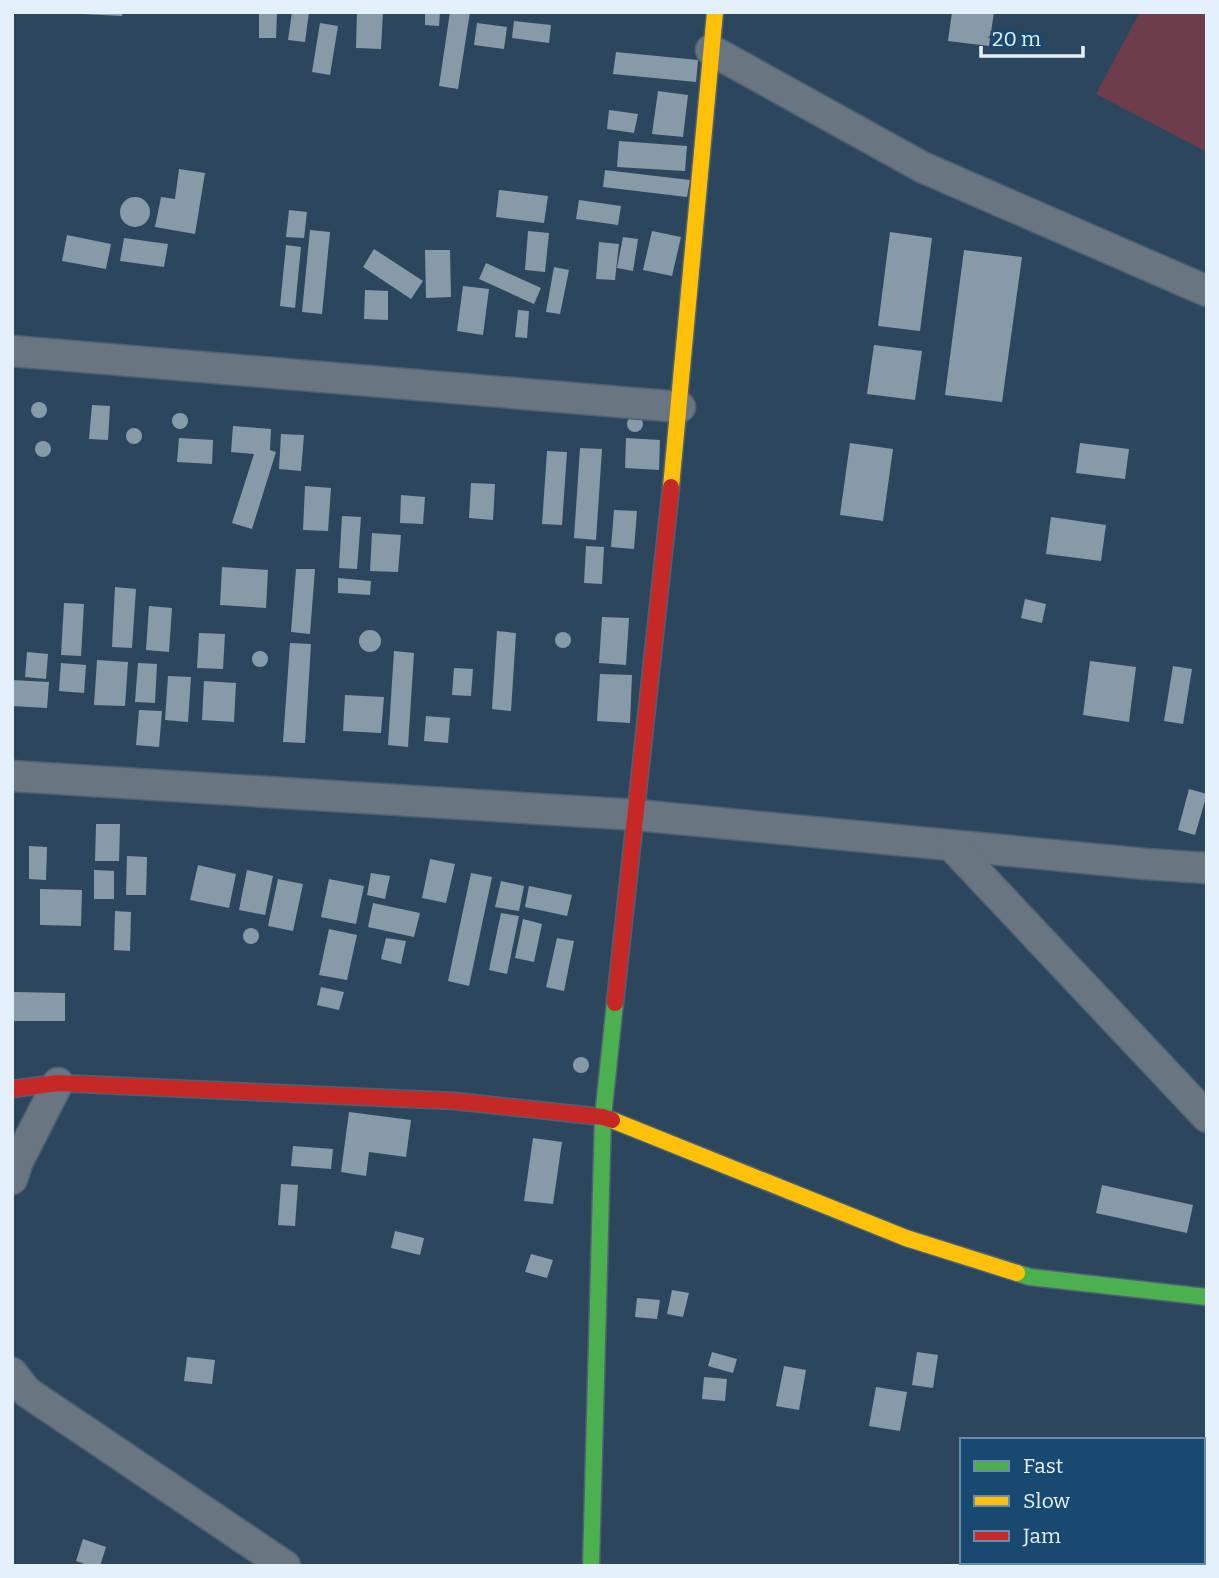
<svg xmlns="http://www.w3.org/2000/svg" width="1219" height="1578" font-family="Bitter,serif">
<rect width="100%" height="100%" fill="#2c475d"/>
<!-- green -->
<path fill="#6e3d4c" d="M 1140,12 L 1207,12 L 1207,152 L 1096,94 Z"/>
<!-- building -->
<g fill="#879aa7">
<path d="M 83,12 L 123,12 L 122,16 L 83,14 Z"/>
<path d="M 259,12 L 277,12 L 276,38 L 259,38 Z"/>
<path d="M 292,12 L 309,12 L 305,42 L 288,40 Z"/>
<path d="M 357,12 L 383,12 L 381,49 L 356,48 Z"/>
<path d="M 425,12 L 440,12 L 439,26 L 425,25 Z"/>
<path d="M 450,12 L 470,12 L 458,89 L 439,86 Z"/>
<path d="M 952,12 L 994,12 L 989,46 L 948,41 Z"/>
<path d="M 514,21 L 551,25 L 549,43 L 512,38 Z"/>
<path d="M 320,23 L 338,26 L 330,75 L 312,72 Z"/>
<path d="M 477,23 L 507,27 L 504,49 L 474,45 Z"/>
<path d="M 616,52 L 698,60 L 696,82 L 613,74 Z"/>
<path d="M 658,91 L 688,95 L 683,137 L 652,134 Z"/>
<path d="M 609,110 L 638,114 L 634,133 L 607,129 Z"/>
<path d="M 619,141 L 687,146 L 685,171 L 617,167 Z"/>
<path d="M 179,169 L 205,173 L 195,234 L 155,227 L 161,197 L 175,199 Z"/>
<path d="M 605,170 L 690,180 L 687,197 L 603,187 Z"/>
<path d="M 499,190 L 548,196 L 544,223 L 496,217 Z"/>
<circle cx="135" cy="212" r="15"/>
<path d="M 579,200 L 621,206 L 618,225 L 576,219 Z"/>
<path d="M 289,210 L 307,212 L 304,238 L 286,237 Z"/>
<path d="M 310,230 L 330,232 L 322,314 L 302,312 Z"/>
<path d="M 528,231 L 549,233 L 545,272 L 525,270 Z"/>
<path d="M 652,231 L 681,237 L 672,276 L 643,270 Z"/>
<path d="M 890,232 L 932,238 L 920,331 L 878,326 Z"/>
<path d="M 67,235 L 111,244 L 106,269 L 62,261 Z"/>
<path d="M 623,237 L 638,239 L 633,271 L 617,268 Z"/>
<path d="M 124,238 L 168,244 L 164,267 L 120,261 Z"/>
<path d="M 599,242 L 619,244 L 615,280 L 596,279 Z"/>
<path d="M 286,245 L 301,247 L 295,308 L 280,306 Z"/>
<path d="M 374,249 L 423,281 L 411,299 L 363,267 Z"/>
<path d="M 425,250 L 450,250 L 451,297 L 426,298 Z"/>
<path d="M 964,250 L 1022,257 L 1002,402 L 945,395 Z"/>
<path d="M 486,263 L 541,288 L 534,304 L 479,279 Z"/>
<path d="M 554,267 L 569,270 L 560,314 L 546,312 Z"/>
<path d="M 463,286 L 489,289 L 483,335 L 457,331 Z"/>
<path d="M 365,290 L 388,291 L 388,320 L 364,319 Z"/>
<path d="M 518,310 L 529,311 L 527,338 L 515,337 Z"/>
<path d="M 874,345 L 922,351 L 915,400 L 867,394 Z"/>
<circle cx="39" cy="410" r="8"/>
<path d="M 92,405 L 110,406 L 108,440 L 89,439 Z"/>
<circle cx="180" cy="421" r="8"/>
<circle cx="635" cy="424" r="8"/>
<path d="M 233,426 L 271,429 L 270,450 L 276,452 L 252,529 L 232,523 L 254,454 L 231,452 Z"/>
<circle cx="134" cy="436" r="8"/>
<path d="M 281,434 L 304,435 L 301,471 L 279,469 Z"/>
<path d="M 179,438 L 213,440 L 212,464 L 177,462 Z"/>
<path d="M 626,438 L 660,440 L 659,470 L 625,468 Z"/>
<circle cx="43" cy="449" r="8"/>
<path d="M 850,443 L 893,449 L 883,521 L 840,515 Z"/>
<path d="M 1080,443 L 1129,449 L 1125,479 L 1076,473 Z"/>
<path d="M 580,448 L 602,449 L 596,540 L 574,538 Z"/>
<path d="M 547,451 L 567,452 L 562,525 L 542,524 Z"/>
<path d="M 471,483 L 495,484 L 493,520 L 469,518 Z"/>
<path d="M 305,486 L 331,488 L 328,531 L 303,530 Z"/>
<path d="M 401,495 L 425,497 L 423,524 L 400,523 Z"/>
<path d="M 614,510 L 637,511 L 634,549 L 611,547 Z"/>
<path d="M 342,516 L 361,517 L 357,569 L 339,568 Z"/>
<path d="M 1051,517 L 1106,525 L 1101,561 L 1046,554 Z"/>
<path d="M 372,533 L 401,535 L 398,572 L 370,571 Z"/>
<path d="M 586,546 L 604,547 L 602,584 L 584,583 Z"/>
<path d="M 222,567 L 268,570 L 266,608 L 220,605 Z"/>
<path d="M 296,569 L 315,569 L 310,634 L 291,632 Z"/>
<path d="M 338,578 L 371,581 L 370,595 L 338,593 Z"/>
<path d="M 115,587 L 136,589 L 132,648 L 112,647 Z"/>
<path d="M 1025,599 L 1046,604 L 1042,623 L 1021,618 Z"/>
<path d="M 64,603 L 84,604 L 81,656 L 61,655 Z"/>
<path d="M 149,606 L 172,608 L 169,652 L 146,650 Z"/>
<path d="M 602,617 L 629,618 L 626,665 L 599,663 Z"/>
<circle cx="370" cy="641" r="11"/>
<path d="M 497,631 L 516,633 L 511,711 L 492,709 Z"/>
<circle cx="563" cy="640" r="8"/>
<path d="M 199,633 L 225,634 L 223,669 L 197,668 Z"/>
<path d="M 290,643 L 311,644 L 305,743 L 283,742 Z"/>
<circle cx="260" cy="659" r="8"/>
<path d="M 394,651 L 414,653 L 408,747 L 388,745 Z"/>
<path d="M 27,652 L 48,654 L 46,679 L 25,677 Z"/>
<path d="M 97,660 L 128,662 L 125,706 L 94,705 Z"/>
<path d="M 1090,661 L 1136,667 L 1129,722 L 1083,715 Z"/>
<path d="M 61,663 L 86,665 L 84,693 L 59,691 Z"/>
<path d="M 138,663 L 157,664 L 155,703 L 135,702 Z"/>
<path d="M 1173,666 L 1192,669 L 1183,724 L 1164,721 Z"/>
<path d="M 454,668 L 473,669 L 471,696 L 452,695 Z"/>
<path d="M 600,674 L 632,675 L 630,723 L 597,721 Z"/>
<path d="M 168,676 L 191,677 L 188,722 L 165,720 Z"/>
<path d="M 12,680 L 49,682 L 47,708 L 12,706 Z"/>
<path d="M 204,681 L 236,683 L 234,722 L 202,720 Z"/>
<path d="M 345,695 L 384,697 L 381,733 L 343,731 Z"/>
<path d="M 139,710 L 162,711 L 159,747 L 136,745 Z"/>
<path d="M 426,716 L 450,718 L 448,743 L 424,741 Z"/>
<path d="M 1189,789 L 1207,794 L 1195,835 L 1178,830 Z"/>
<path d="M 96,824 L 120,824 L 119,861 L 95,861 Z"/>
<path d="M 29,846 L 47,847 L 46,880 L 29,879 Z"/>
<path d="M 127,856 L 147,857 L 146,895 L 126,895 Z"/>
<path d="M 430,859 L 455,864 L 446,903 L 422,898 Z"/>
<path d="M 198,865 L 236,874 L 229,908 L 190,900 Z"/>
<path d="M 94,870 L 114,871 L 114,899 L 94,899 Z"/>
<path d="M 247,870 L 273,876 L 265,915 L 239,910 Z"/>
<path d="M 371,873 L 390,876 L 385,899 L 367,895 Z"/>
<path d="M 471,873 L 492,877 L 469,986 L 448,981 Z"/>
<path d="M 278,879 L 303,884 L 293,931 L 268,926 Z"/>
<path d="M 329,879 L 364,886 L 356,924 L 321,917 Z"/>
<path d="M 501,881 L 524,886 L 519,911 L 495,907 Z"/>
<path d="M 529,886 L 572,895 L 567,916 L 525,907 Z"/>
<path d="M 40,889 L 82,890 L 81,926 L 40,925 Z"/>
<path d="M 373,903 L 420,913 L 414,937 L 368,927 Z"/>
<path d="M 115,911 L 131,912 L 130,951 L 114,950 Z"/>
<path d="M 501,913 L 519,916 L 507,974 L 489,970 Z"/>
<path d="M 523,919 L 542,924 L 534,962 L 515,958 Z"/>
<circle cx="251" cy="936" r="8"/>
<path d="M 329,929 L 357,935 L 347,980 L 319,975 Z"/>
<path d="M 386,938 L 406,941 L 401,964 L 381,959 Z"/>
<path d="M 557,938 L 574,941 L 564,991 L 546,987 Z"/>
<path d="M 321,987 L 344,992 L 339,1010 L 317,1005 Z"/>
<path d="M 14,992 L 65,993 L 65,1021 L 14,1021 Z"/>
<circle cx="581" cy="1065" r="8"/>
<path d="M 349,1112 L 411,1120 L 406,1157 L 369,1152 L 366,1176 L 341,1172 Z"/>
<path d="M 533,1138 L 562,1142 L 553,1204 L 524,1201 Z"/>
<path d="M 293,1146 L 333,1149 L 331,1169 L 291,1166 Z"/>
<path d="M 281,1184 L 298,1185 L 295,1226 L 278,1225 Z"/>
<path d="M 1102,1185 L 1193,1205 L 1187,1233 L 1096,1213 Z"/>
<path d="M 395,1231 L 424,1238 L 420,1255 L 391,1248 Z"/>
<path d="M 531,1254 L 553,1260 L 547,1278 L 525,1272 Z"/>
<path d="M 672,1290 L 689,1293 L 683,1317 L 667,1314 Z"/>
<path d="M 637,1298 L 660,1300 L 657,1319 L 635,1317 Z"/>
<path d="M 712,1352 L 737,1359 L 733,1373 L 708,1366 Z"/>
<path d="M 917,1352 L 938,1355 L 933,1388 L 912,1385 Z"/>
<path d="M 187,1357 L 215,1360 L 212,1384 L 184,1381 Z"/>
<path d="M 784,1366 L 806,1370 L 799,1410 L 776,1406 Z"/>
<path d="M 704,1377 L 727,1379 L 725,1401 L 702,1399 Z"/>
<path d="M 876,1387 L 907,1392 L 900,1431 L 869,1426 Z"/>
<path d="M 83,1539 L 106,1547 L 100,1566 L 90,1566 L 76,1561 Z"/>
</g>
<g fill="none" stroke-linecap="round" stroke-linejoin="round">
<!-- street casing -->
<g stroke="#4e6172" stroke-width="33">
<g id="street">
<path d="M 711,50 L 922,167 L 1207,291"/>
<path d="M 12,351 L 680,407"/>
<path d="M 12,776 L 637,815 L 1146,864 L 1207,868"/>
<path d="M 951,845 L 1207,1117"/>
<path d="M 12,1179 L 18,1161 L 58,1083"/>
<path d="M 12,1373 L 27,1392 L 285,1566"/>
</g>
</g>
<!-- fast casing -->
<g stroke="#4e6172" stroke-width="19">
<g id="fast">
<path d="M 1017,1273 L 1030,1277 L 1207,1297"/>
<path d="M 591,1566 L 603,1117 L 615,1003"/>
</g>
</g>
<!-- slow casing -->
<g stroke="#4e6172" stroke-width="19">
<g id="slow">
<path d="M 671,487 L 715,12"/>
<path d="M 612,1120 L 906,1238 L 1017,1273"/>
</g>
</g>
<!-- jam casing -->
<g stroke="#4e6172" stroke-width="19">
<g id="jam">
<path d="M 615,1003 L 671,487"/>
<path d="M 12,1089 L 58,1083 L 455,1101 L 603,1117 L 612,1120"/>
</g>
</g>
<!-- street -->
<use href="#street" stroke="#697580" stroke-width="30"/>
<!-- fast -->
<use href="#fast" stroke="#4caf50" stroke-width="16"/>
<!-- slow -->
<use href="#slow" stroke="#ffc107" stroke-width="16"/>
<!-- jam -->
<use href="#jam" stroke="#c62828" stroke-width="16"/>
</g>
<!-- border -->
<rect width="1219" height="1578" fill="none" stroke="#e4f1fd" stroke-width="28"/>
<!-- legend -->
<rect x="960" y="1438" width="245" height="126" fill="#184971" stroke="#6a8ca9" stroke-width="2"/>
<rect x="974" y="1461" width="35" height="10" fill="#4caf50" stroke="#6a8ca9" stroke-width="2"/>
<text x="1023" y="1473" font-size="21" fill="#e4f1fd">Fast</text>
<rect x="974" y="1496" width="35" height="10" fill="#ffc107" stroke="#6a8ca9" stroke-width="2"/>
<text x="1023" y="1508" font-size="21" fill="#e4f1fd">Slow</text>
<rect x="974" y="1531" width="35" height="10" fill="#c62828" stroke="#6a8ca9" stroke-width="2"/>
<text x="1023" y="1543" font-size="21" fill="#e4f1fd">Jam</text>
<!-- scale -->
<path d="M981 46v10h102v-10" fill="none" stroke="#e4f1fd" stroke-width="3.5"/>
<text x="992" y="46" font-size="21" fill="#e4f1fd" stroke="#184971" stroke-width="5" paint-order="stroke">20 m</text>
</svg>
